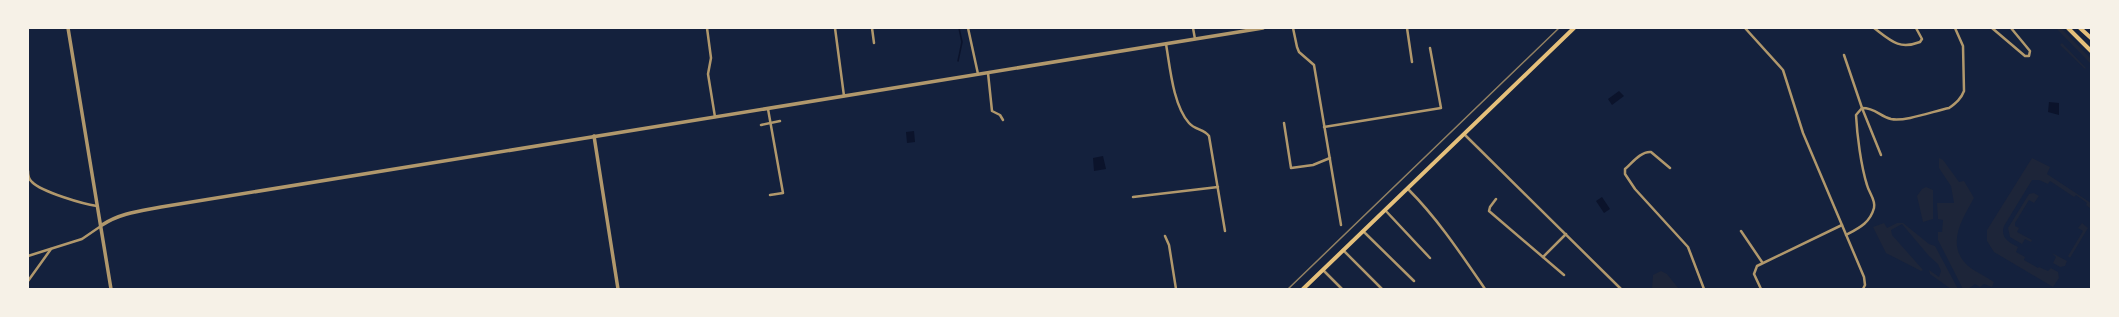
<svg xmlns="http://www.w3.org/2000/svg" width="2119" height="317" font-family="Arial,sans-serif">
<rect width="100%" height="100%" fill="#14213d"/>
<!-- green -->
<g fill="#1d2539">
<path d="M 2056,28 L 2061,28 L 2091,59 L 2090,63 Z"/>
<path d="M 2062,43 L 2086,68 L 2085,69 L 2060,45 Z"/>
<path d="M 1939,158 L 1943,160 L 1959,182 L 1964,181 L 1974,198 C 1963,218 1946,243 1966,264 C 1969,268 1988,278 1994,282 L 1992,287 L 1984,284 L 1980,287 L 1975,284 L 1968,289 L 1963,289 L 1938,240 L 1938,232 L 1942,232 L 1943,220 L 1938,219 L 1937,203 L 1954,203 L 1951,186 L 1939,168 Z"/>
<path d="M 2032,158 L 2050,167 L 2047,174 L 2091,203 L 2091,209 L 2086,205 L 2087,203 L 2076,195 L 2074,197 L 2050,181 L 2048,184 L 2039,180 L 2032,180 L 2004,226 C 2000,238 2009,242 2018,247 L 2016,252 L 2025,257 L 2024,260 L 2038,268 L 2039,267 L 2048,271 L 2051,268 L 2058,272 L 2059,278 L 2053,287 L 1994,252 L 1987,241 L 1987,230 Z"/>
<path d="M 1926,187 L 1933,190 L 1933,219 L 1923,222 L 1917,196 L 1922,189 Z"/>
<path d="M 2034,193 L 2039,196 L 2034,203 L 2029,200 L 2015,223 L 2015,226 L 2019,228 L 2017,232 L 2032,240 L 2031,242 L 2025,239 L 2022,244 L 2010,237 L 2008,228 L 2029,194 Z"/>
<path d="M 1884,223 L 1887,228 L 1897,223 L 1903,223 L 1929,244 L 1935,246 L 1958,289 L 1951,289 L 1930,274 L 1929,270 L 1939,277 L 1941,271 L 1938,264 L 1929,256 L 1902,224 L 1891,230 L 1892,235 L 1923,270 L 1921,271 L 1886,253 L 1873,227 Z"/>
<path d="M 2082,223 L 2088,228 L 2070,258 L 2068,256 L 2083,231 L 2078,228 Z"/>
<path d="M 2052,253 L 2067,261 L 2065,266 L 2060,267 L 2053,263 L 2056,257 Z"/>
<path d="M 1661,271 L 1667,274 L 1679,289 L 1652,289 L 1653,275 Z"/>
</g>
<!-- water -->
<g fill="#0b132b">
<path d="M 1619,91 L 1624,96 L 1612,105 L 1608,99 Z"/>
<path d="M 2049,102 L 2059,103 L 2059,115 L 2048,112 Z"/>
<path d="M 914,131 L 915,142 L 907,143 L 906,132 Z"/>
<path d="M 1103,156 L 1106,169 L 1094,171 L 1093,158 Z"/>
<path d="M 1602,197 L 1610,209 L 1604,213 L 1596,201 Z"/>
</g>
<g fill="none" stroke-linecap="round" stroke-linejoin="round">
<!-- stream -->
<path stroke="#0b132b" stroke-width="1.5" d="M 958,61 L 962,42 L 959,28"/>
<!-- minor -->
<g stroke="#b1986c" stroke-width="2.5">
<path d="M 707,28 L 711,58 L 708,74 L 715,117"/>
<path d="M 835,28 L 844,96"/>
<path d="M 872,28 L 874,43"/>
<path d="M 968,28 L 978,74"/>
<path d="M 1193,28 L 1195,39"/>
<path d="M 1293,28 L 1297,47 L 1299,52 L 1314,65 L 1341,225"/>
<path d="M 1407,28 L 1412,62"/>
<path d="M 1745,28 L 1783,70 L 1803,133 L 1864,277 L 1865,285 L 1863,289"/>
<path d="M 1874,28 C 1891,41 1899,50 1920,42 L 1922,39 L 1916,28"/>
<path d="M 1992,28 L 2025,56 L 2029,56 L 2030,51 L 2011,28"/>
<path d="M 1166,44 C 1170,67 1173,105 1189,123 C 1195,130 1204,129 1209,136 L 1225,231"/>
<path d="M 1844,55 L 1862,108 L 1881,155"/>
<path d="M 988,73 L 992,111 L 1000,115 L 1003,120"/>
<path d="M 768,109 L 783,193 L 770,195"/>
<path d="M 1284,123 L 1291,168 L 1313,165 L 1330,158"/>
<path d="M 761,125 L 780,121"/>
<path d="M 1324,127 L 1441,108 L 1430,48"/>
<path d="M 1465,135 L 1621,289"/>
<path d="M 1670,168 L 1651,152 C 1641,151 1632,163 1625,169 L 1625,174 L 1635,189 L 1688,247 L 1704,289"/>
<path d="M 28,171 C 28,175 28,179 32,182 C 42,192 83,204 97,206"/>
<path d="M 1408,189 C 1438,219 1461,254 1485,289"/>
<path d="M 1133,197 L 1218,187"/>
<path d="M 1496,199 L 1490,207 L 1489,211 L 1564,275"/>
<path d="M 1385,210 L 1430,258"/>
<path d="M 1363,231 L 1414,281"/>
<path d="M 1741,231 L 1762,262"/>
<path d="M 1846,235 C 1859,228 1870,223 1874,208 C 1876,200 1869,193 1867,185 C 1861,166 1857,135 1856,115 L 1862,108 C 1876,108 1879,116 1891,119 C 1905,122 1934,111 1949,108 C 1956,103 1961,99 1964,91 L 1963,46 L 1955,28"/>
<path d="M 1165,236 L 1169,245 L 1176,289"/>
<path d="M 1343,250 L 1382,289"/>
<path d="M 28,256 L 82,239 L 101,226"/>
<path d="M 1543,257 L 1566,234"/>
<path d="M 1323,270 L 1342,289"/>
<path d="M 28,281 L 51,249"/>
<path d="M 1761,289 L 1754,274 L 1757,266 L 1842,225"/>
</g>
<!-- tertiary -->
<g stroke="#b1986c" stroke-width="3.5">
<path d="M 68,28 L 111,289"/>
<path d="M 594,136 L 618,289"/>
<path d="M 102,225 C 120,213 140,211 161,207 L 1263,28"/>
</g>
<!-- secondary -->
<path stroke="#e5c07b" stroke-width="4" d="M 1303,289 L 1574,28"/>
<!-- primary -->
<g stroke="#e5c07b" stroke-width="4">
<path d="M 2068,28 L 2091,51"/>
<path d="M 2080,28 L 2091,38"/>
</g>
<!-- rail -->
<path stroke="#918062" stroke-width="1.5" d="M 1288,289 L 1559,28"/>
</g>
<!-- border -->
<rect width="2119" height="317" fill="none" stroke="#f6f1e7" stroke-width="58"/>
</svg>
